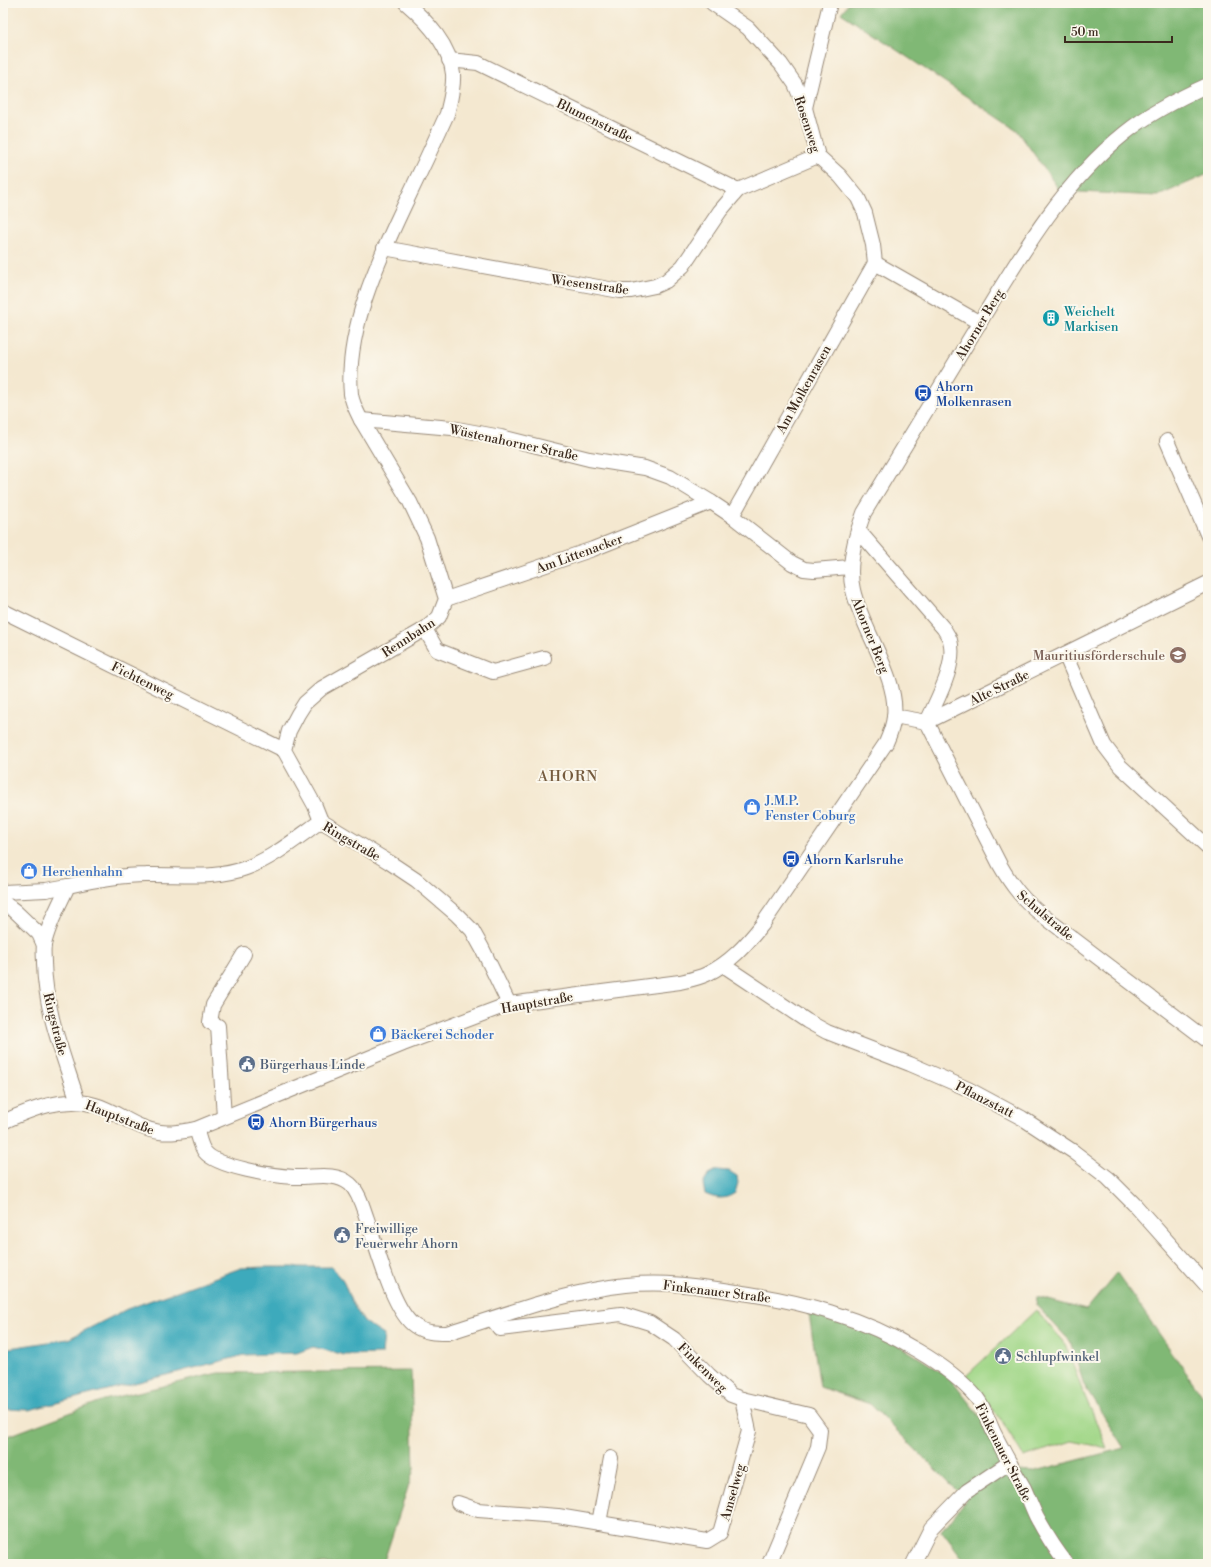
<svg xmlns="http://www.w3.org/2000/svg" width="1211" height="1567" font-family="'Libre Bodoni',serif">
<rect width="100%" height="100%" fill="#fbf7ec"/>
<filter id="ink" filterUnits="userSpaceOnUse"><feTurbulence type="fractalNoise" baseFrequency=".025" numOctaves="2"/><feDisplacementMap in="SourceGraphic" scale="8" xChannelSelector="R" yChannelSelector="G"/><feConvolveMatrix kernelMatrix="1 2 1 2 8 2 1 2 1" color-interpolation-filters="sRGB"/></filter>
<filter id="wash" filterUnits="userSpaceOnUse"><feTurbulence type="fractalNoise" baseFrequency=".012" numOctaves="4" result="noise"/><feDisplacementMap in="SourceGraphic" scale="16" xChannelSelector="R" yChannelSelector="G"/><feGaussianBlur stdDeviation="0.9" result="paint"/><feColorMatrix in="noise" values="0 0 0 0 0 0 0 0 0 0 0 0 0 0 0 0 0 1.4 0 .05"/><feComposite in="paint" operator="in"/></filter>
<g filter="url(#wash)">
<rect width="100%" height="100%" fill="#f4e8d0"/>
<!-- green -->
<path fill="#a1d788" stroke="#6e8053" d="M 1036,1310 L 1065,1344 L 1081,1387 L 1107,1448 L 1072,1441 L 1024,1457 L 1002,1421 L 965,1377 Z"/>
<!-- forest -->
<g fill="#80b874" stroke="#5e7149">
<path d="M 849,3 L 1208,3 L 1208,174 L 1158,196 L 1060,191 L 1017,130 L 841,13 Z"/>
<path d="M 1117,1273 L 1208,1404 L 1208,1564 L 967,1564 L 942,1531 L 966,1500 L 870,1404 L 820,1387 L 809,1314 L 839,1320 L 900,1346 L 948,1376 L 989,1428 L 1015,1471 L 1032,1472 L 1124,1448 L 1084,1385 L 1070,1341 L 1036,1305 L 1037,1297 L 1086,1310 Z"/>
<path d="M 411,1371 L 414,1469 L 383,1564 L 3,1564 L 3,1438 L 104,1400 L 218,1373 Z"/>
</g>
<!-- water -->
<g fill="#3daabc" stroke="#3c6a6d">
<path d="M 717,1170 L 729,1171 L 737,1176 L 738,1183 L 735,1193 C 725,1200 716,1199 705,1194 L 703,1184 L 709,1174 Z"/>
<path d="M 265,1267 L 332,1267 L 343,1280 L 351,1301 L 364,1322 L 384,1335 L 382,1354 L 344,1355 L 313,1347 L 297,1353 L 245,1355 L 29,1410 L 3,1409 L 3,1349 L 68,1339 L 127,1309 L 241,1268 Z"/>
</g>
</g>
<g filter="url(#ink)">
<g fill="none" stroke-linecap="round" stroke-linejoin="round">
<!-- minor casing -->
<g stroke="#988977" stroke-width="16">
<g id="minor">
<path d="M 712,3 L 748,28 L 781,64 L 795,84 L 805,108 L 818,156 L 840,176 L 858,198 L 865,213 L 873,245 L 875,263"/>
<path d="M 449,60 L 478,63 L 738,190"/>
<path d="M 805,108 L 830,3"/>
<path d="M 384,248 L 620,291 L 631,291 L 655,286 L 666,281 L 683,266 L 720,211 L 738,190 L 818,156"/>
<path d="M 875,263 L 980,323"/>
<path d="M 361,420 L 452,428 L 501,437 L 589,459 L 645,468 L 670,477 L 711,502 L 732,516 L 792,563 L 804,569 L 814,570 L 850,567"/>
<path d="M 1167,441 L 1208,536"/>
<path d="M 732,516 L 875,263"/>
<path d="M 858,530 L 944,629 C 946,633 949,636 950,640 C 957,665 937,699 927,722 L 1000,865 C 1012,886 1023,900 1042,915 L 1208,1041"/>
<path d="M 446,599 L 593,549 L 711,502"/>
<path d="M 3,611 L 284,750"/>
<path d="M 425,629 L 437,650 L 493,672 L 544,658"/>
<path d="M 1065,654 L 1104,745 L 1120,766 L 1208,847"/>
<path d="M 894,716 L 927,722 L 1208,583"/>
<path d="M 321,821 L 315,806 L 284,750 L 289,731 L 298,714 L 305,703 L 322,688 L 425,629 L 439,617 L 446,599 L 427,538 L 410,502 L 361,420 C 357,412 352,403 351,394 C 345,332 378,261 404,206 C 419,175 433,145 447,114 C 450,101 454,88 453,74 C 450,45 427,21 406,3"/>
<path d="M 3,892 L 46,890 L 68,886"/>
<path d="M 3,902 L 15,911 L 39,934 L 44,945"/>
<path d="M 723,965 L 807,1021 L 827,1032 L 910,1064 L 968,1089 L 1022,1118 L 1074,1152 L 1108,1178 L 1134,1204 L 1208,1287"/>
<path d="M 78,1102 C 64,1057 45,1011 44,963 C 44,958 43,951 44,945 C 48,925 59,905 68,886 C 94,880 120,875 146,875 C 179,874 214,880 246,868 C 273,858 297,838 321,821 L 389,862 L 416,880 L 457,915 L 472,930 L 482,948 L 509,1004"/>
<path d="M 224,1117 L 218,1026 L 210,1022 L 213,1005 L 244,954"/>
<path d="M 3,1122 C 31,1109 64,1096 95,1105 C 117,1111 136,1129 160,1132 C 172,1134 184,1131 196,1129 L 403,1044 L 509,1004 L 680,982 C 689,980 699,978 707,974 C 730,963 746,945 762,925 L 886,743 C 890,734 893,726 894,717 C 899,678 862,630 853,590 C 847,565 855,537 864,513 C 900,454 936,394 972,335 C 1016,263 1058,187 1125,133 C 1150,113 1179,98 1208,85"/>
<path d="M 196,1129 C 199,1136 200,1146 205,1152 C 217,1167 274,1176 294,1177 C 312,1178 335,1171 350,1184 C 359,1192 363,1208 367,1219 C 376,1245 393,1312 415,1326 C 425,1333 436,1333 447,1333 C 505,1315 566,1291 626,1285 C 663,1281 700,1286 736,1292 C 800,1301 862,1317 918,1351 C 940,1364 960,1378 977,1398 C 985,1408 989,1424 995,1435 C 1004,1453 1014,1471 1024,1488 C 1028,1497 1032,1507 1036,1516 C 1045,1533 1055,1549 1067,1564"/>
<path d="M 492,1319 L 500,1329 L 621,1314 L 650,1323 L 674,1339 L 709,1375 L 731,1395 L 742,1399 L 809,1415 L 820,1430 L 818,1447 L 769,1564"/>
<path d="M 458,1503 L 478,1510 L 558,1516 L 707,1541 L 720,1533 L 749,1431 L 742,1399"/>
<path d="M 599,1523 L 611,1458"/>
<path d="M 913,1564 L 931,1528 L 967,1491 L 1009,1463"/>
</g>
</g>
<!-- minor -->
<use href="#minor" stroke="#fff" stroke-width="14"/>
</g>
</g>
<!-- icons -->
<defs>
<g id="building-disc" transform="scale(0.9)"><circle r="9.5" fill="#0f9aa8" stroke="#fbf7ec"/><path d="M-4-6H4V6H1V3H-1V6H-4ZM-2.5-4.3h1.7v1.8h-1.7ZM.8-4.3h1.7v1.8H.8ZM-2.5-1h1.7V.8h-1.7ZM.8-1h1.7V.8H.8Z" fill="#fff"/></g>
<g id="bus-disc" transform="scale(0.9)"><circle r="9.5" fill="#1a4fb4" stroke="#fbf7ec"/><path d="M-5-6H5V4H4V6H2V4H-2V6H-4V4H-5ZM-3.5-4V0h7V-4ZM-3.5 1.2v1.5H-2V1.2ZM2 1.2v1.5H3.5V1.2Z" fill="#fff"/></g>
<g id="school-disc" transform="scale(0.9)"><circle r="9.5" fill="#8d6e63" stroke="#fbf7ec"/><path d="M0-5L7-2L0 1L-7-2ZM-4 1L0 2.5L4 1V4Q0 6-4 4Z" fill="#fff"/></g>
<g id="shop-disc" transform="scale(0.9)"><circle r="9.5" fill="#3f7fe0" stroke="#fbf7ec"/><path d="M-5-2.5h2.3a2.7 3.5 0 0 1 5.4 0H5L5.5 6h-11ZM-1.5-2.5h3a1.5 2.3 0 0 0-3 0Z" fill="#fff"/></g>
<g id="civic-disc" transform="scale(0.9)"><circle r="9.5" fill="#5c6f8a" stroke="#fbf7ec"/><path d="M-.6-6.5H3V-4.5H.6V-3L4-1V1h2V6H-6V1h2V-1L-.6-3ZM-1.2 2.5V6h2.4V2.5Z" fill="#fff"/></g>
</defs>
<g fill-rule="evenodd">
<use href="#building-disc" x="1051" y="318"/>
<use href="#bus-disc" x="923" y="393"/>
<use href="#school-disc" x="1178" y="655"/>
<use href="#shop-disc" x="752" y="807"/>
<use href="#bus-disc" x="791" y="859"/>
<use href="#shop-disc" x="29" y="871"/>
<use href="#shop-disc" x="378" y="1034"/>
<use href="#civic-disc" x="247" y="1064"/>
<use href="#bus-disc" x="256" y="1122"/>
<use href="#civic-disc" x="342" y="1235"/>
<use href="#civic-disc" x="1003" y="1356"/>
</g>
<g text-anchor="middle" stroke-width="4" stroke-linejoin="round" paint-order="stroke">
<!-- street labels -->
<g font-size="13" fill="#3b2a1e" stroke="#fbf7ec">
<text transform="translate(595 120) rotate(26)" y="5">Blumenstraße</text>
<text transform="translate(808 124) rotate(72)" y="5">Rosenweg</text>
<text transform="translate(590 284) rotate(8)" y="5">Wiesenstraße</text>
<text transform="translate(979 324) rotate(-59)" y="5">Ahorner Berg</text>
<text transform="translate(803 389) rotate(-61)" y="5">Am Molkenrasen</text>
<text transform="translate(514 442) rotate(12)" y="5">Wüstenahorner Straße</text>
<text transform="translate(579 553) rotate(-20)" y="5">Am Littenacker</text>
<text transform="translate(871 635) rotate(68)" y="5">Ahorner Berg</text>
<text transform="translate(408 637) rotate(-33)" y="5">Rennbahn</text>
<text transform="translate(143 680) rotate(26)" y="5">Fichtenweg</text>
<text transform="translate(999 687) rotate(-26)" y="5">Alte Straße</text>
<text transform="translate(352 841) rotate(30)" y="5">Ringstraße</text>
<text transform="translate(1046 915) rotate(40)" y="5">Schulstraße</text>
<text transform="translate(537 1002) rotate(-10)" y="5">Hauptstraße</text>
<text transform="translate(56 1024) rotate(76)" y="5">Ringstraße</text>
<text transform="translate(985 1099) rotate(27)" y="5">Pflanzstatt</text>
<text transform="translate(120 1117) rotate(21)" y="5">Hauptstraße</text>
<text transform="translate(717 1291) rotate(7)" y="5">Finkenauer Straße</text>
<text transform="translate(703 1367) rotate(45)" y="5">Finkenweg</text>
<text transform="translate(1004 1452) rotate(63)" y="5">Finkenauer Straße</text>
<text transform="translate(732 1492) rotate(-74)" y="5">Amselweg</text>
</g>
<!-- culture labels -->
<g font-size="13" fill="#0d838f" stroke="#fbf7ec" text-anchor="start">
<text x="1064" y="316">Weichelt<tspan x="1064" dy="15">Markisen</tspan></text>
</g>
<!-- transit labels -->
<g font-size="13" fill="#164399" stroke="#fbf7ec" text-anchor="start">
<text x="936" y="391">Ahorn<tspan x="936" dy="15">Molkenrasen</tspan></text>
<text x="804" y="864">Ahorn Karlsruhe</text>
<text x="269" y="1127">Ahorn Bürgerhaus</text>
</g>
<!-- education labels -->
<g font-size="13" fill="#785e54" stroke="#fbf7ec" text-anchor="end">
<text x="1165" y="660">Mauritiusförderschule</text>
</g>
<!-- shop labels -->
<g font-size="13" fill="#366cbe" stroke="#fbf7ec" text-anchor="start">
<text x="765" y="805">J.M.P.<tspan x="765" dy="15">Fenster Coburg</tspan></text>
<text x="42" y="876">Herchenhahn</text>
<text x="391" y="1039">Bäckerei Schoder</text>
</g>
<!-- service labels -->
<g font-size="13" fill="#4e5e75" stroke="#fbf7ec" text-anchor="start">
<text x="260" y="1069">Bürgerhaus Linde</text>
<text x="355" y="1233">Freiwillige<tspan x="355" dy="15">Feuerwehr Ahorn</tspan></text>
<text x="1016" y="1361">Schlupfwinkel</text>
</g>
<!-- quarter labels -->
<g font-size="15" letter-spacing="1" fill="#765c3f" stroke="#fbf7ec">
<text x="568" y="781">AHORN</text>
</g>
</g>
<!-- margin -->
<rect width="1211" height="1567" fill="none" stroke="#fbf7ec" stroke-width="16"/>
<!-- scale -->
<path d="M1065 36v6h107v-6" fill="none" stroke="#3b2a1e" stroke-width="2"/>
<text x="1071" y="36" font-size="12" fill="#3b2a1e" stroke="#fbf7ec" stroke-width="3" paint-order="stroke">50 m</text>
</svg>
